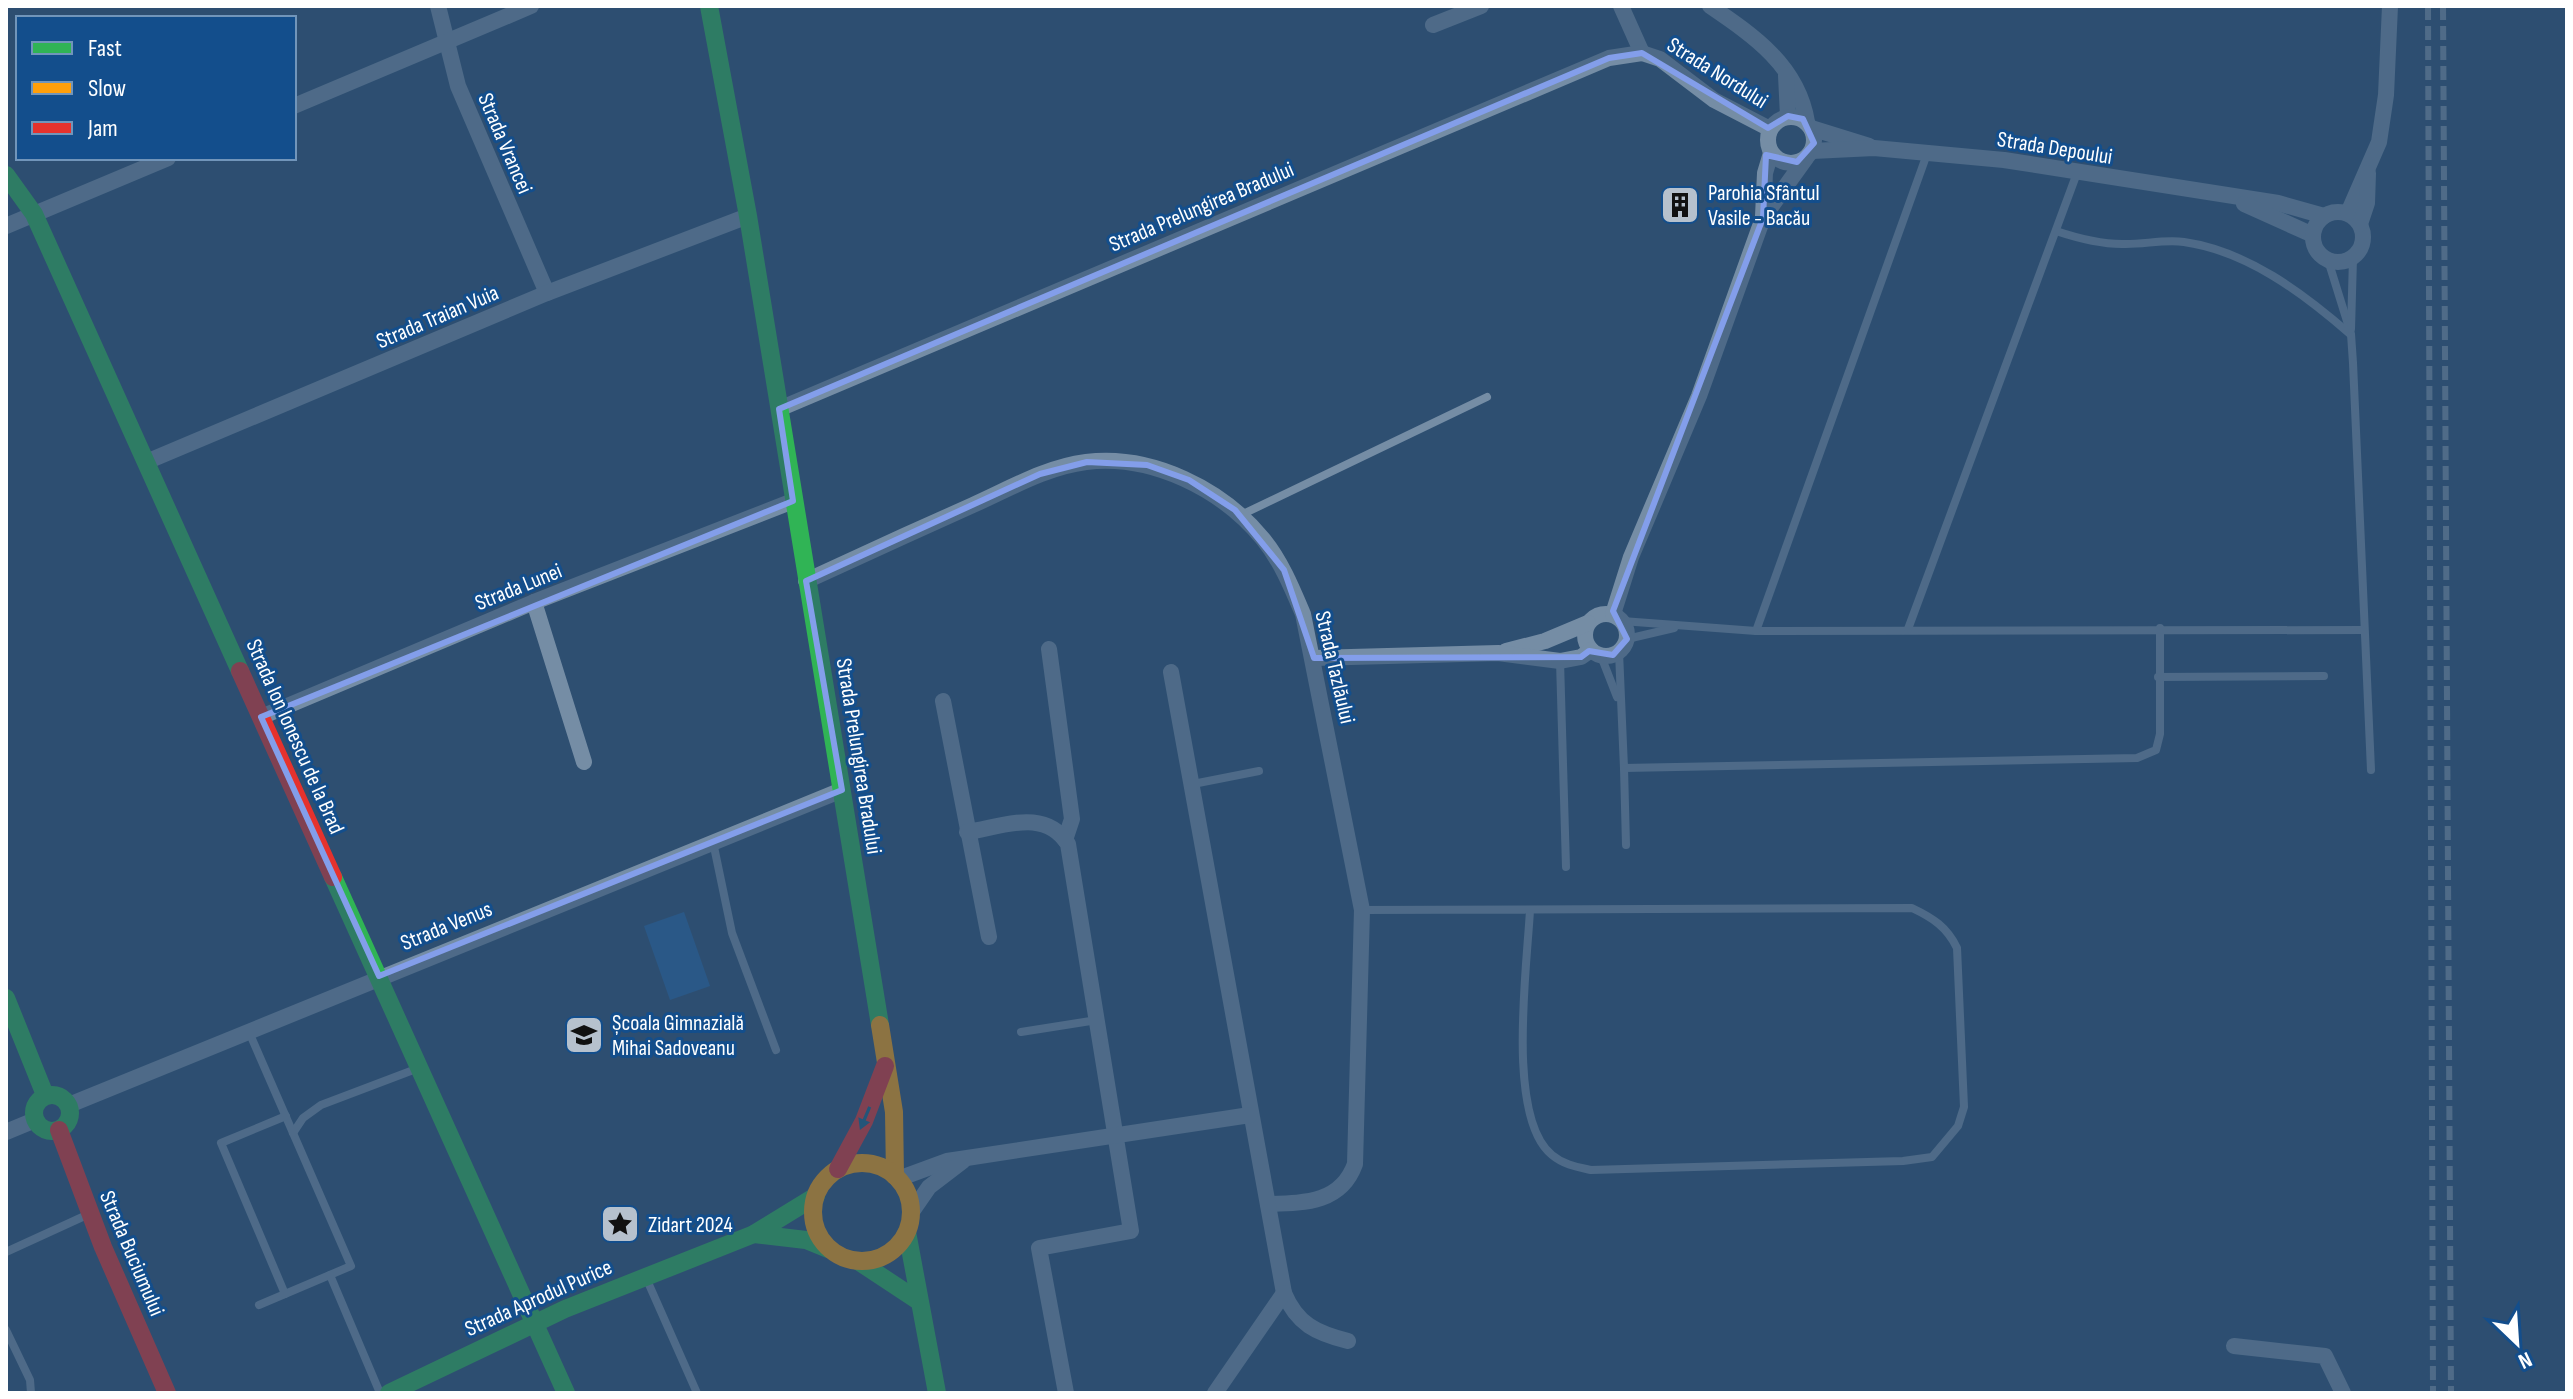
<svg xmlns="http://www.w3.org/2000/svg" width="2573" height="1399" font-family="'Sofia Sans Condensed',sans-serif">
	<rect width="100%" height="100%" fill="#2e4f71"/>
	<!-- green -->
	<polygon fill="#2665a3" points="684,912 710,986 670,1000 644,926"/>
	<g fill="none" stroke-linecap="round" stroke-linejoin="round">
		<!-- lane -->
		<g stroke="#758da5" stroke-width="8">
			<path d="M2056 231C2077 238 2099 244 2122 244 2142 245 2164 239 2184 242 2247 251 2303 293 2350 334"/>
			<polyline points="2328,260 2351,334 2353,363 2371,770"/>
			<polyline points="2351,329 2353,258"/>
			<polyline points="1241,515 1487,397"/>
			<polyline points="1622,621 1756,631 2363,630"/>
			<polyline points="1908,629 2077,173"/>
			<polyline points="1756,631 1927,154"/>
			<polyline points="1627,639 1674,628"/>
			<polyline points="1619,652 1624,768 2137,758 2156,750 2160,734 2160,628"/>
			<polyline points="1601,656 1617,697"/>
			<polyline points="1560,661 1566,867"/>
			<polyline points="2158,677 2324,676"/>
			<polyline points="1624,768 1626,845"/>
			<polyline points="1193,784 1259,771"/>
			<polyline points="713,842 732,933 776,1050"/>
			<path d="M1362 910 1912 908C1933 918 1947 927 1957 948L1964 1107 1958 1126 1932 1157 1903 1161 1591 1170C1577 1167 1564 1165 1552 1155 1506 1118 1527 967 1530 910"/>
			<polyline points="249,1032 351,1266 259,1305"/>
			<polyline points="1021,1032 1097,1020"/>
			<polyline points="293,1133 303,1118 321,1105 416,1069"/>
			<polyline points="6,1252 89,1214"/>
			<polyline points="330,1275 380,1393"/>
			<polyline points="647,1280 697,1393"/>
			<polyline points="285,1294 221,1143 286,1116"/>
			<polyline points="6,1330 30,1380 31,1393"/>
		</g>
		<!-- street -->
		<g stroke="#758da5" stroke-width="16">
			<polyline points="438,6 458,86 547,293"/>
			<polyline points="1621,6 1642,53"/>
			<path d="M1710 6C1754 36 1798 66 1807 122"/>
			<polyline points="1433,25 1481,6"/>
			<polyline points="1642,53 1660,59 1714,100 1770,129"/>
			<polyline points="1786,75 1788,116"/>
			<polyline points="294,106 531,6"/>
			<circle cx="1791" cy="140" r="23"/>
			<polyline points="1811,128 1869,146"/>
			<polyline points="1812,151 1874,148 2004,160 2278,203 2324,216"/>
			<polyline points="2244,204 2313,235"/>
			<circle cx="2338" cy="237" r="25"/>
			<polyline points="2348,213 2379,142 2386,95 2390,6"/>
			<polyline points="1763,216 1765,173 1771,153"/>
			<polyline points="2360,224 2367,203 2368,173"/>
			<polyline points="6,226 168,158"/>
			<polyline points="779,409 1609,58 1642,53"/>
			<polyline points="146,462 547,293 748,216"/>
			<path d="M806 581C862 555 917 530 973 505 1009 489 1046 467 1086 462 1152 454 1222 489 1263 539 1281 561 1292 588 1303 614L1362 910 1355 1164C1341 1203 1305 1203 1268 1204"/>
			<polyline points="534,602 584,762"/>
			<circle cx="1606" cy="635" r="21"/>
			<polyline points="1613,614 1631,557 1699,396 1763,218 1806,158"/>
			<polyline points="1049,649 1072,819 1065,840"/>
			<polyline points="1506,651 1545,641 1588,623"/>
			<polyline points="1314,658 1498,653 1560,661 1581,657 1591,650"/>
			<path d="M1171 672 1284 1293C1297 1324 1316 1333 1348 1341"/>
			<polyline points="943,701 989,937"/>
			<polyline points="261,717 534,602 793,501"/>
			<path d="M967 832C1005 826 1045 808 1068 844L1131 1231 1039 1248 1066 1393"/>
			<polyline points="69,1105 842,790"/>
			<polyline points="6,1132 35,1120"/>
			<polyline points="898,1179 947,1161 1250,1115"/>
			<polyline points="911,1213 929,1187 963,1161"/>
			<polyline points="2234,1346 2325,1356 2343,1393"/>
			<polyline points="1215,1393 1284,1293"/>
		</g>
		<!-- fast -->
		<g stroke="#30b455" stroke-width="18">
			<polyline points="709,6 748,216 880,1025"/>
			<polyline points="6,175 34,214 240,671"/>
			<polyline points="333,877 566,1393"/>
			<polyline points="6,998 45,1095"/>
			<circle cx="52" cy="1113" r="18"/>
			<polyline points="907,1232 937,1393"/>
			<polyline points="754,1234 806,1240 828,1249"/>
			<polyline points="858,1261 917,1300"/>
			<polyline points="389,1393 565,1309 754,1234 816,1196"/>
		</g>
		<!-- slow -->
		<g stroke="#ff9f0a" stroke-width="18">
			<polyline points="880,1025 894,1112 895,1176"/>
			<circle cx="862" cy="1212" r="49"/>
		</g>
		<!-- jam -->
		<g stroke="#e5322d" stroke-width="18">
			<polyline points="240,671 333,877"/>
			<polyline points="59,1130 103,1247 167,1393"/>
			<polyline points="838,1169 864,1121 885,1066"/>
		</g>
		<!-- rail -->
		<g stroke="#798fa4" stroke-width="6" stroke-dasharray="14 6" stroke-linecap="butt">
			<polyline points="2428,6 2433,1393"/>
			<polyline points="2443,6 2451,1393"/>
		</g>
	</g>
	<!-- one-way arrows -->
	<defs><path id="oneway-solid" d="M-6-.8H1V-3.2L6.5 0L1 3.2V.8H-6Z" transform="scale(2)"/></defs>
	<use fill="#175d84" href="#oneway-solid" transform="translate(865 1118) rotate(113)"/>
	<!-- marked area -->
	<path d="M0 0H2573V1399H0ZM1642 53 1768 128 1788 116 1803 119 1814 143 1797 162 1766 155 1763 218 1613 611 1627 639 1613 655 1589 651 1581 657 1314 658 1284 570 1235 510 1189 480 1147 465 1087 462 1040 474 806 581 842 790 379 976 261 717 793 501 779 409 1609 58Z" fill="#2e4f71" fill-opacity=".55" fill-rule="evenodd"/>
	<path fill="none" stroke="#839eea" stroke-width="6" stroke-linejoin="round" d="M1642 53 1768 128 1788 116 1803 119 1814 143 1797 162 1766 155 1763 218 1613 611 1627 639 1613 655 1589 651 1581 657 1314 658 1284 570 1235 510 1189 480 1147 465 1087 462 1040 474 806 581 842 790 379 976 261 717 793 501 779 409 1609 58Z"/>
	<!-- icons -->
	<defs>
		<g id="building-square" transform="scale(2)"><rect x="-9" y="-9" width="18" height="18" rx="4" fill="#b6c1cd" stroke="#134e8c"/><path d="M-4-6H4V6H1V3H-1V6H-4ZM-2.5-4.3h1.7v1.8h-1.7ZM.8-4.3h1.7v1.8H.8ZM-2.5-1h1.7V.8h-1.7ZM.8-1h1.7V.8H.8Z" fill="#111"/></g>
		<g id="school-square" transform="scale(2)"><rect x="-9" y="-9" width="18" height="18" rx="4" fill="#b6c1cd" stroke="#134e8c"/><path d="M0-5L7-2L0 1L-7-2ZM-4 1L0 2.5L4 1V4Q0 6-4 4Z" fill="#111"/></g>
		<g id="sight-square" transform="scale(2)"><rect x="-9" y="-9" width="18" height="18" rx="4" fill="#b6c1cd" stroke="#134e8c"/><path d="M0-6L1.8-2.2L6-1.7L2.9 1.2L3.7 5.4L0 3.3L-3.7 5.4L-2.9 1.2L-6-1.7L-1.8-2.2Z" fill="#111"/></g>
	</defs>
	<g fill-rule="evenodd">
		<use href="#building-square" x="1680" y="205"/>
		<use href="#school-square" x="584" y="1035"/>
		<use href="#sight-square" x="620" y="1224"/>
	</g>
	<g text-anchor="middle" stroke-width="6" stroke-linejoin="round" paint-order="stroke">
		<!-- street labels -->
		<g font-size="22" fill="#fff" stroke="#134e8c">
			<text transform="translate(1718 72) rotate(32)" y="8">Strada Nordului</text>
			<text transform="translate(506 143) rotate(67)" y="8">Strada Vrancei</text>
			<text transform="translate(2055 147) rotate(9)" y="8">Strada Depoului</text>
			<text transform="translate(1201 206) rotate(-23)" y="8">Strada Prelungirea Bradului</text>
			<text transform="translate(437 316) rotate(-23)" y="8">Strada Traian Vuia</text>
			<text transform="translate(518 586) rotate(-22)" y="8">Strada Lunei</text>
			<text transform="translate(1336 667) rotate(77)" y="8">Strada Tazlăului</text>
			<text transform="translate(296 736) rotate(66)" y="8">Strada Ion Ionescu de la Brad</text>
			<text transform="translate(860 756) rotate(81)" y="8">Strada Prelungirea Bradului</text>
			<text transform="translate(446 925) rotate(-22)" y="8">Strada Venus</text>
			<text transform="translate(133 1253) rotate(67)" y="8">Strada Buciumului</text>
			<text transform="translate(538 1297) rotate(-24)" y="8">Strada Aprodul Purice</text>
		</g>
		<!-- poi labels -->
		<g font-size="22" fill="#fff" stroke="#134e8c" text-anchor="start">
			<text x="1708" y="200">Parohia Sfântul<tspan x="1708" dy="25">Vasile - Bacău</tspan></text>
			<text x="612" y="1030">Școala Gimnazială<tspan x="612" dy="25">Mihai Sadoveanu</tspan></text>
			<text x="648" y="1232">Zidart 2024</text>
		</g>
	</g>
	<!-- border -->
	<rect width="2573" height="1399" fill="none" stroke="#ffffff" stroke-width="16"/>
	<!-- legend -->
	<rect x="16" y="16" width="280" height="144" fill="#134e8c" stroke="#7195ba" stroke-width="2"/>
	<rect x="32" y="42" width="40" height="12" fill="#30b455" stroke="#7195ba" stroke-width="2"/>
	<text x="88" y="56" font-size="24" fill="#ffffff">Fast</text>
	<rect x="32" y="82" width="40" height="12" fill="#ff9f0a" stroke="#7195ba" stroke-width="2"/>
	<text x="88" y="96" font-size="24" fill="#ffffff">Slow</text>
	<rect x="32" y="122" width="40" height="12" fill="#e5322d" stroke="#7195ba" stroke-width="2"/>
	<text x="88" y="136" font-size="24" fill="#ffffff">Jam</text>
	<!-- north arrow -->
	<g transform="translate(2517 1343) rotate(155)" stroke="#134e8c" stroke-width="6" paint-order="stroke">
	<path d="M0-6L14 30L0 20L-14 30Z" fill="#ffffff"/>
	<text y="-12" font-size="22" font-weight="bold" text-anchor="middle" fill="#ffffff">N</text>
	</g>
</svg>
